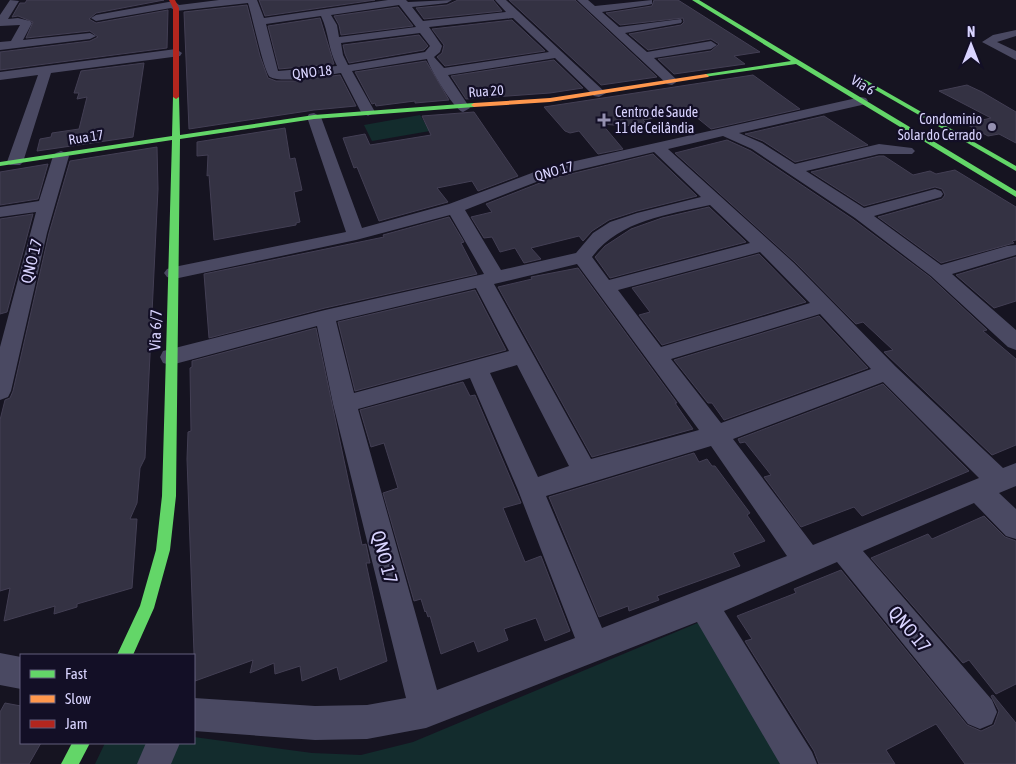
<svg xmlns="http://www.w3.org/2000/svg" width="1016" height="764" font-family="'Asap Condensed',sans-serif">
	<rect width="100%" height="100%" fill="#161421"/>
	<!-- green -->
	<g fill="#132c2d">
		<polygon points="420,115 430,131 372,141 364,125"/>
		<polygon points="707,619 797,764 95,764 105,743 194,743 194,737 312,753 361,755 413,742"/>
	</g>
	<!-- building -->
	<g fill="#343243" stroke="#433f54">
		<polygon points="27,0 164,0 96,13 89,19 96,23 168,10 167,48 0,70 0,52 90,41 98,37 90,31 26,38 33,22 18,16 12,17 20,3 25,3"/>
		<polygon points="259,0 375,0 265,16"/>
		<polygon points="458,0 493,0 502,11 424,19 416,8 447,5"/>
		<polygon points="509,0 575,0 657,77 601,85"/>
		<polygon points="654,0 678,0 760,52 734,56 745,64 674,74 658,59 711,51 719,44 711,39 648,50 629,34 681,25 684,22 683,18 620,25 606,13 652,6"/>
		<polygon points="247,5 260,56 268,78 276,81 294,81 340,75 356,106 314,110 189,129 184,12"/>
		<polygon points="398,7 413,26 341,35 339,25 334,16"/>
		<polygon points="320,18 334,64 279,69 268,26"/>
		<polygon points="512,20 545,51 445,66 437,57 442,53 444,45 432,29"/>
		<polygon points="419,35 428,46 424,50 349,63 345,54 343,45"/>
		<polygon points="554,60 583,88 550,93 466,99 451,76"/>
		<polygon points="426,61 449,100 415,103 415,101 376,106 375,103 372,104 355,72"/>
		<polygon points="144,63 133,137 37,151 40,139 51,137 52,133 79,129 87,97 77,99 79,93 74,93 81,71"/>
		<polygon points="753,75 800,109 711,129 690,112 643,120 646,123 625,126 602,124 623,149 598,154 579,131 570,133 565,131 544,107"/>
		<polygon points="967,85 982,92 1016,112 1016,143 999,134 988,136 966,124 991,118 939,91"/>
		<polygon points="474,112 518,176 478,191 472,181 437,188 448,202 379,221 357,167 354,168 343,138 365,134 370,145 431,135 422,116"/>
		<polygon points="824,116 868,145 795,162 763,141 745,134"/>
		<polygon points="285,128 290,159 295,158 302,190 294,192 300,222 296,223 296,225 214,240 209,175 207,176 208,155 197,156 197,142"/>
		<polygon points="727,140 751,151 854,220 930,277 987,330 983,331 1016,359 1016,445 992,455 884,352 893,350 863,322 856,324 795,262 675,153"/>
		<polygon points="157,147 158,189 145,458 140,468 137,503 130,519 137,519 132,588 77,604 77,607 54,614 55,606 4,621 10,588 0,591 0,420 5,400 10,398 13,391 49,233 70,161"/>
		<polygon points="653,154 697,196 637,211 609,220 592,231 583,241 579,236 531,248 541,259 524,263 515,248 500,252 492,237 484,238 471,217 492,212 486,204 550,179"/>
		<polygon points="879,156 884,156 913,175 930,171 936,174 955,170 1016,207 1016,240 1012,241 1014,243 941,263 878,217 942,199 945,195 942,189 935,187 864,206 811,172"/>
		<polygon points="48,164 38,199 0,205 0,172"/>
		<polygon points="709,207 746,242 610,278 595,257 605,246 631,229 662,218"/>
		<polygon points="33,214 7,312 0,314 0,219"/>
		<polygon points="449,217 464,242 461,243 477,274 325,308 209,338 204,274 384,237 383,235"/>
		<polygon points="759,254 806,302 662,345 639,315 650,312 632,288"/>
		<polygon points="1016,257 1016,301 994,308 956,275"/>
		<polygon points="578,268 677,403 675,403 693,429 592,457 498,287 532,279 531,277"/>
		<polygon points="475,290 506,350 355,391 338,322"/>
		<polygon points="819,316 868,368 724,420 712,403 708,403 674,360"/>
		<polygon points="316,328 362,545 366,544 370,563 366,563 387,661 340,680 337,667 302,681 300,666 275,674 274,663 250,673 253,660 195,681 187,459 188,432 191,431 190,368 192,367 192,361"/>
		<polygon points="463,382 470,396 475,395 521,503 503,508 525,562 541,556 570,631 545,641 536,618 504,629 508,640 478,652 474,641 441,654 430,616 428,617 426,611 425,612 421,599 414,601 383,493 398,488 384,443 371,447 360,410"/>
		<polygon points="883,384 969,471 862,516 854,507 801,527 764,477 771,475 745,442 740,443 738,439"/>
		<polygon points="694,453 699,462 707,459 712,466 715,466 750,513 747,515 765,541 733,553 740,566 657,596 659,600 629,611 628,606 599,617 549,497"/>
		<polygon points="984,516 1005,537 1016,541 1016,684 996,694 969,660 963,663 871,558 928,534 932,539"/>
		<polygon points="841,570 967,725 981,731 994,725 999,711 991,696 993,695 1016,723 1016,764 965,764 936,724 886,750 895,764 819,764 814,751 745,641 752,639 737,616 796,593 794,589"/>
		<polygon points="5,703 21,706 21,743 41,743 29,764 0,764 0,712"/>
	</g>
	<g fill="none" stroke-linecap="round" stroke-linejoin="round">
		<!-- street -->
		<g fill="#4a4962" fill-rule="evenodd">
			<polygon points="10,0 19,1 8,19 18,18 30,21 32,23 23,40 90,33 96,36 90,39 0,50 0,42 11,41 20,25 0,26 0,15"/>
			<path d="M219 0H257L264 18 388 0H406L408 2 452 0 447 3 412 7 423 21 506 12 495 0H506L606 93 599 97 594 96 555 58 448 75 470 108 463 112C454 110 429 67 427 59L352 71 375 112 368 116 361 112 341 73C325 75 283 84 270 77 264 73 252 15 248 3L176 11 171 8 96 21 91 18 96 15 174 1 179 5ZM399 5 416 27 339 37 337 25 331 15ZM321 16C329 33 328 49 337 66L278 71 266 24ZM513 18 549 52 444 68 434 57 440 52 442 46 429 27ZM420 33 430 46 425 52 348 65 343 55 341 43Z"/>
			<polygon points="577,0 588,0 595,6 652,0 652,4 648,5 602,12 619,27 681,19 682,21 681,23 625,33 647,52 711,41 717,45 711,49 654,58 678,81 672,85 667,84"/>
			<polygon points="1016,30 1016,36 997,42 1016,51 1016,60 982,42 993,35"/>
			<polygon points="176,49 182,53 180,56 51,73 23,162 20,165 10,165 7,162 38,75 0,80 0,72"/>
			<path d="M861 97 866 98 868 101 866 104 739 133 762 143 795 164 879 144 912 148 915 151 912 154H879L806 171 864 208 935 189 941 191 943 194 941 197 874 216 941 265 1007 246 1016 245V255L952 274 1016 330V350L1008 347 931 276 855 218 752 149 723 136 668 149 794 263 895 366 1003 468 1016 463V486L999 493 1016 509V539L1006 536 974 503 863 551 992 700 997 712 992 724 980 729 968 724 837 562 724 611 812 752 817 764H780L697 622 426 728 367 739 315 740 194 731V698L315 706 367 705 406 698 333 404 317 326 171 365 163 363 160 357 163 351 171 349 325 310 484 274 450 215 356 240 174 279 167 277 164 273 167 269 174 267 346 232 307 117 309 114 314 113 321 117 362 228 449 204 537 171 571 162ZM654 152 701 197 637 213 610 222 593 233 576 253 501 270 465 210 549 177ZM710 205 750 243 609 280 592 257C620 220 667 215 710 205ZM760 252 810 303 661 347 618 290ZM577 264 699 430 591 459 494 284ZM476 288 509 351 354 393 336 321ZM820 314 871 369 721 423 671 359ZM517 365 569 466 538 477 490 373ZM470 378 518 490 575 638 437 690 358 409ZM883 382 979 478 813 545 733 439ZM711 446 787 556 602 628 546 496Z"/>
			<polygon points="61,151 66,153 69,156 47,233 11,391 8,397 0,400 0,347 36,212 0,217 0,207 39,201 53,156 56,153"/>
			<polygon points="0,653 21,657 21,689 0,685"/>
			<polygon points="146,743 180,743 171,764 137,764"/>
		</g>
		<!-- fast -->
		<g fill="#63d668" fill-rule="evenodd">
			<polygon points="692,0 699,0 1016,191 1016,197 796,64 704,77 703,76 706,74 791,61"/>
			<polygon points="855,74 1016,166 1016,171 853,77 852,76"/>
			<polygon points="176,95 179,97 180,135 314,115 474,103 477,105 474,107 314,119 180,139 176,496 170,550 154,608 133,655 117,655 140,606 156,550 162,496 172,140 0,166 0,162 172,136 173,97"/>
			<polygon points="72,743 90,743 79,764 61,764"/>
		</g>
		<!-- slow -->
		<polygon fill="#ff974d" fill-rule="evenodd" points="706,74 709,76 708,77 550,102 474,107 471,105 474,103 550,98"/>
		<!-- jam -->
		<polygon fill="#b3261e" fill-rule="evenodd" points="169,0 175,0 179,8 179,97 176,99 173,97 173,8"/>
	</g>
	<!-- markers -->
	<g fill="#9591b1" stroke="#130f26" stroke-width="2">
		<path d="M601.5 112.5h5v5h5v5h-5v5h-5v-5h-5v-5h5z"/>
		<circle cx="992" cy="127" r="5"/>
	</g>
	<g text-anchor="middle" stroke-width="4.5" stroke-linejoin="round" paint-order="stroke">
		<!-- far-street labels -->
		<g font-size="14" fill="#d9d4ff" stroke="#130f26">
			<text transform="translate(312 72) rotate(-6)" y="5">QNO 18</text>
			<text transform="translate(863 85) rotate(31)" y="5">Via 6</text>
			<text transform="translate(486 91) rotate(-4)" y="5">Rua 20</text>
			<text transform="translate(86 137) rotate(-9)" y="5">Rua 17</text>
			<text transform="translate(554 171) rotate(-16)" y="5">QNO 17</text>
		</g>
		<!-- far-poi labels -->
		<g font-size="14" fill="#d9d4ff" stroke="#130f26" text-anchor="start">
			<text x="615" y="117">Centro de Saude<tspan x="615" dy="16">11 de Ceilândia</tspan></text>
			<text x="982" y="124" text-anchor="end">Condominio<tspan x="982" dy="16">Solar do Cerrado</tspan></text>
		</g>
		<!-- street labels -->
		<g font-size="16" fill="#d9d4ff" stroke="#130f26">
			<text transform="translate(31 261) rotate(-76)" y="6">QNO 17</text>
			<text transform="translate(155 330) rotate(-88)" y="6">Via 6/7</text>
		</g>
		<!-- near-street labels -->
		<g font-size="19" fill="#d9d4ff" stroke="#130f26">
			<text transform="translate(385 557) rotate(75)" y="7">QNO 17</text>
			<text transform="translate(910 629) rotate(50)" y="7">QNO 17</text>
		</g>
	</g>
	<!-- legend -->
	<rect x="20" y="654" width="175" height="90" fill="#130f26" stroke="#625e7d"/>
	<rect x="30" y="670" width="25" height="8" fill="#63d668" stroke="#625e7d"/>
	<text x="65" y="679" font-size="15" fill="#d9d4ff">Fast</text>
	<rect x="30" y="695" width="25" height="8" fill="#ff974d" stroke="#625e7d"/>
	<text x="65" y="704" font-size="15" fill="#d9d4ff">Slow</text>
	<rect x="30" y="720" width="25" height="8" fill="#b3261e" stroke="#625e7d"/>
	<text x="65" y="729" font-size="15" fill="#d9d4ff">Jam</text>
	<!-- north arrow -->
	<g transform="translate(971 45)" stroke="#130f26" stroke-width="4" paint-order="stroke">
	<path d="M0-4L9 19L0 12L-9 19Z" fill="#d9d4ff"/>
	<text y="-8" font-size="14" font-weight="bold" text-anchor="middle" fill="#d9d4ff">N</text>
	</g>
</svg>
